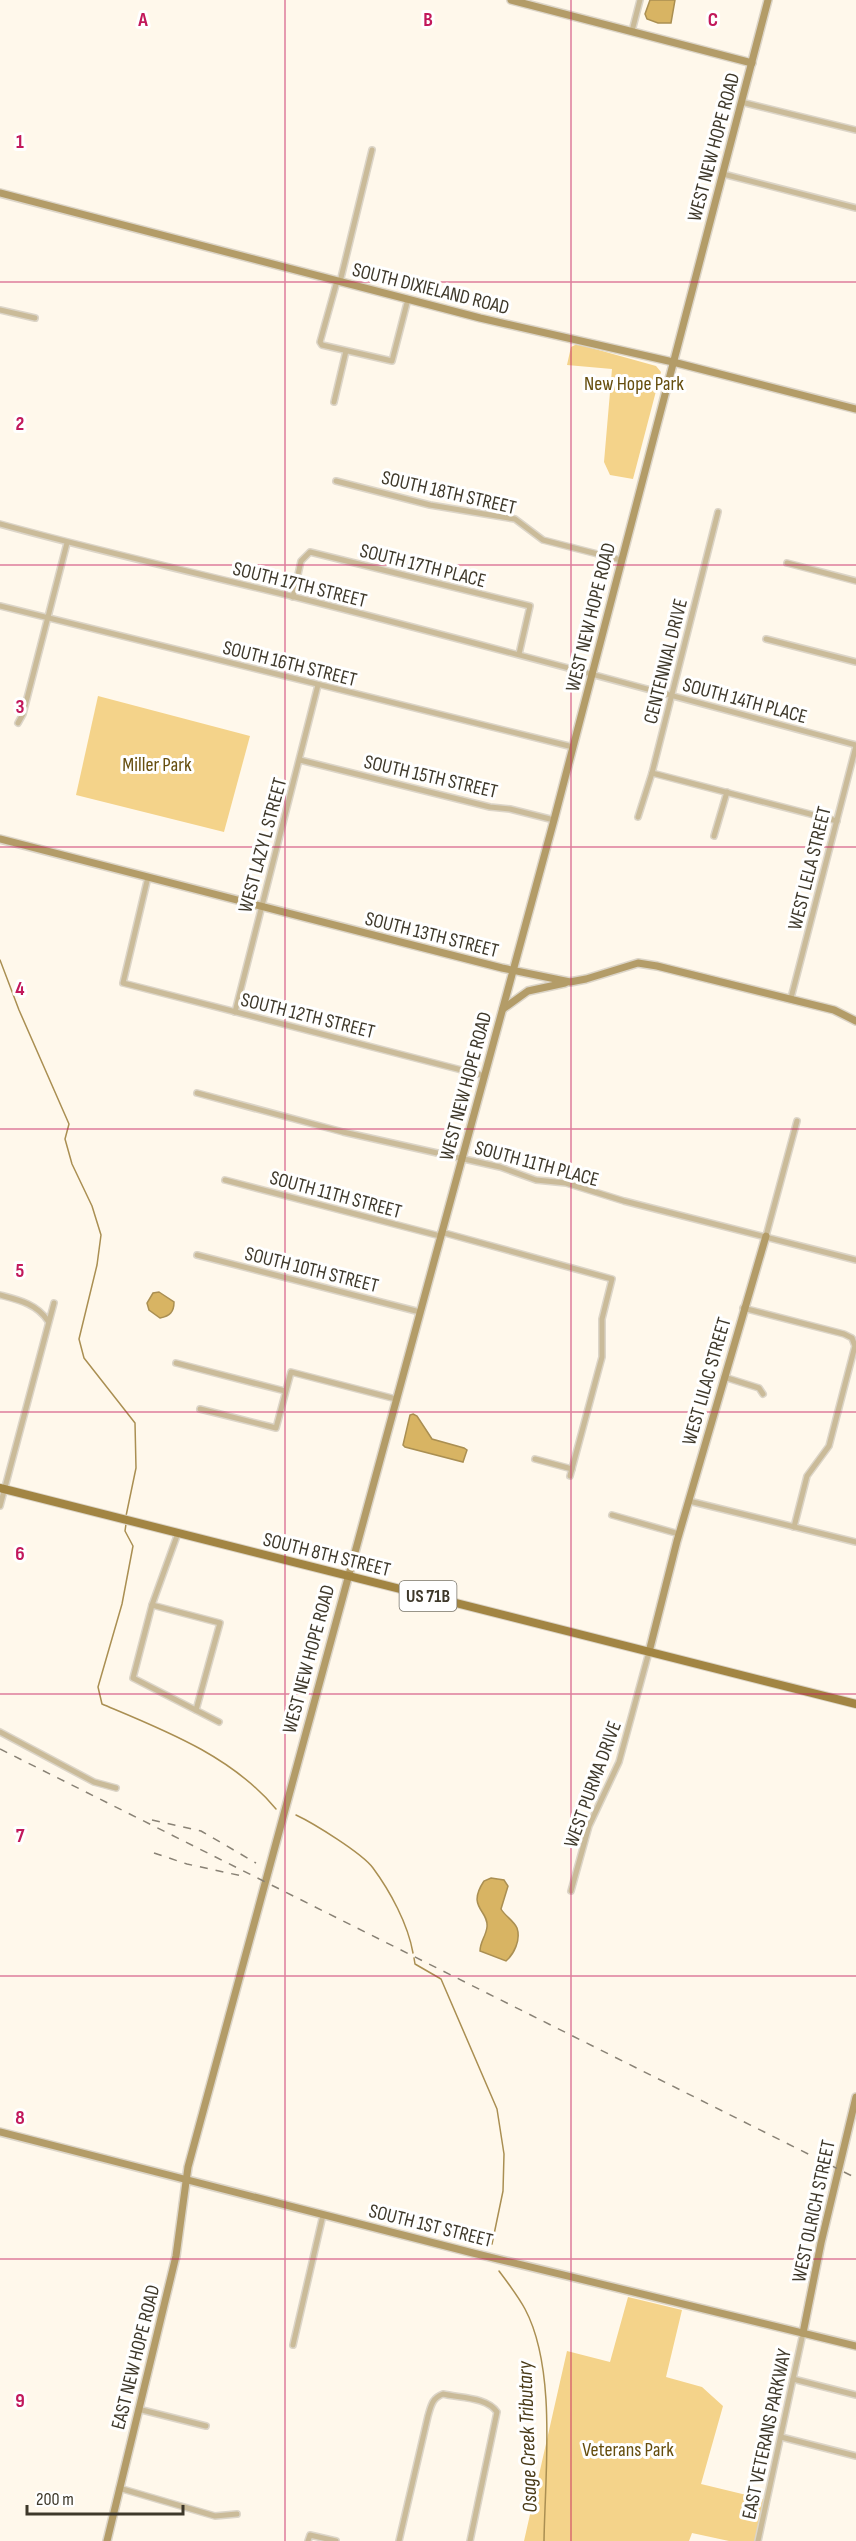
<svg xmlns="http://www.w3.org/2000/svg" width="856" height="2541" font-family="'Sofia Sans Condensed',sans-serif">
	<rect width="100%" height="100%" fill="#fff8eb"/>
	<!-- green -->
	<g fill="#f4d38a">
		<polygon points="577,344 656,366 661,372 633,479 610,475 604,462 612,369 567,365 571,347"/>
		<polygon points="98,696 250,736 224,832 76,795"/>
		<polygon points="628,2297 682,2310 666,2377 702,2387 723,2406 701,2484 767,2500 758,2541 729,2541 692,2533 689,2541 524,2541 567,2351 610,2362"/>
	</g>
	<!-- water -->
	<g fill="#d8b463" stroke="#aa8f52" stroke-width="1.5">
		<polygon points="650,0 675,0 671,23 658,23 647,19 645,14"/>
		<path d="M159 1292 174 1302C174 1312 170 1316 160 1318L149 1310 147 1303 153 1293Z"/>
		<polygon points="413,1414 417,1416 432,1439 464,1448 467,1450 463,1462 405,1447 403,1445 410,1415"/>
		<path d="M491 1878 504 1880 508 1886 501 1909C505 1916 514 1921 517 1928 521 1940 514 1954 506 1961L480 1951C480 1942 486 1936 487 1927 489 1910 466 1908 484 1881Z"/>
	</g>
	<g fill="none" stroke-linecap="round" stroke-linejoin="round">
		<!-- stream -->
		<g stroke="#aa8f52" stroke-width="1.5">
			<polyline points="0,960 19,1010 69,1124 65,1139 72,1164 92,1206 101,1235 97,1265 79,1339 84,1358 135,1423 136,1468 126,1516"/>
			<path d="M126 1524 125 1531 133 1546 122 1604 98 1687 102 1704C164 1730 232 1756 276 1809"/>
			<path d="M296 1815C313 1823 362 1853 373 1868 390 1891 408 1924 413 1953"/>
			<polyline points="414,1958 415,1964 441,1979 497,2109 504,2154 503,2191 492,2244"/>
			<path d="M499 2271C508 2283 518 2296 525 2309 557 2369 545 2473 544 2541"/>
		</g>
		<!-- street casing -->
		<g stroke="#dcd5c8" stroke-width="8">
			<g id="street">
				<polyline points="632,31 640,0"/>
				<polyline points="741,102 856,130"/>
				<polyline points="723,174 856,208"/>
				<polyline points="337,281 320,342 322,345 392,361 408,299"/>
				<polyline points="340,282 372,150"/>
				<polyline points="0,310 35,318"/>
				<polyline points="334,402 346,351"/>
				<polyline points="336,481 430,505 515,519 543,540 621,560"/>
				<path d="M0 524C98 551 196 573 295 597 483 644 669 695 856 745"/>
				<polyline points="787,563 856,581"/>
				<polyline points="293,597 301,561 310,552 530,606 519,654"/>
				<polyline points="0,606 573,747"/>
				<polyline points="766,639 856,662"/>
				<polyline points="18,723 23,714 67,543"/>
				<polyline points="300,760 490,807 510,809 554,820"/>
				<polyline points="652,773 837,821"/>
				<polyline points="638,817 652,773 718,512"/>
				<polyline points="714,836 727,792"/>
				<polyline points="148,877 123,983 485,1076"/>
				<polyline points="791,998 856,746"/>
				<polyline points="235,1012 318,685"/>
				<polyline points="197,1093 343,1132 500,1167 536,1180 566,1183 624,1201 856,1260"/>
				<polyline points="225,1180 440,1236"/>
				<polyline points="441,1232 612,1279 602,1319 602,1357 570,1476"/>
				<polyline points="766,1236 797,1121"/>
				<polyline points="197,1255 420,1312"/>
				<path d="M0 1295C19 1300 37 1304 48 1321"/>
				<polyline points="743,1308 844,1334 852,1338 855,1346 829,1446 807,1476 794,1527"/>
				<polyline points="176,1363 285,1391"/>
				<polyline points="724,1377 759,1388 763,1394"/>
				<polyline points="200,1409 276,1428 291,1372 396,1399"/>
				<polyline points="535,1459 572,1469"/>
				<polyline points="689,1501 856,1542"/>
				<polyline points="0,1506 54,1303"/>
				<polyline points="612,1515 679,1534"/>
				<polyline points="178,1533 152,1605 133,1678 219,1722"/>
				<polyline points="152,1605 220,1623 196,1710"/>
				<polyline points="0,1732 94,1782 116,1788"/>
				<polyline points="571,1891 589,1826 619,1762 649,1652"/>
				<polyline points="293,2345 323,2215"/>
				<polyline points="793,2379 856,2395"/>
				<polyline points="138,2409 206,2426"/>
				<polyline points="781,2437 856,2456"/>
				<polyline points="119,2488 215,2516 237,2514"/>
				<polyline points="308,2541 310,2535 336,2541"/>
				<path d="M399 2541 428 2416C431 2406 432 2398 443 2394 460 2398 487 2397 497 2412L470 2541"/>
				<polyline points="758,2541 803,2333"/>
			</g>
		</g>
		<!-- secondary casing -->
		<g stroke="#dcd5c8" stroke-width="10">
			<g id="secondary">
				<polyline points="511,0 752,63"/>
				<polyline points="0,193 480,318 673,362 856,409"/>
				<polyline points="0,839 502,968 570,982 586,979 638,963 657,966 834,1010 856,1021"/>
				<polyline points="503,1009 528,991 565,983"/>
				<polyline points="649,1652 677,1541 766,1236"/>
				<polyline points="0,2132 473,2253 856,2346"/>
				<polyline points="803,2333 821,2243 856,2097"/>
				<polyline points="107,2541 176,2256 188,2167 554,820 768,0"/>
			</g>
		</g>
		<!-- primary casing -->
		<g stroke="#dcd5c8" stroke-width="10">
			<polyline id="primary" points="0,1488 856,1704"/>
		</g>
		<!-- street -->
		<use href="#street" stroke="#cabb99" stroke-width="5"/>
		<!-- secondary -->
		<use href="#secondary" stroke="#b39c68" stroke-width="7"/>
		<!-- primary -->
		<use href="#primary" stroke="#a28543" stroke-width="8"/>
		<!-- rail -->
		<g stroke="#898275" stroke-width="1.5" stroke-dasharray="8 8" stroke-linecap="butt">
			<polyline points="0,1749 856,2178"/>
			<polyline points="152,1820 201,1831 256,1863"/>
			<polyline points="154,1853 187,1864 242,1876"/>
		</g>
	</g>
	<!-- grid -->
	<path fill="none" stroke="#c2185b" stroke-width="1.5" stroke-opacity="0.55" d="M285 0V2541M571 0V2541M0 282H856M0 565H856M0 847H856M0 1129H856M0 1412H856M0 1694H856M0 1976H856M0 2259H856"/>
	<g text-anchor="middle" stroke-width="6" stroke-linejoin="round" paint-order="stroke">
		<!-- shield labels -->
		<rect fill="#fff" stroke="#78746a" stroke-width="1.5" x="399.5" y="1581" width="57" height="30" rx="4.5"/>
		<g font-size="18" font-weight="bold" fill="#3e382a">
			<text x="428" y="1602">US 71B</text>
		</g>
		<!-- street labels -->
		<g font-size="20" fill="#3e382a" stroke="#fff">
			<text transform="translate(713 147) rotate(-75)" y="7">WEST NEW HOPE ROAD</text>
			<text transform="translate(431 288) rotate(14)" y="7">SOUTH DIXIELAND ROAD</text>
			<text transform="translate(449 492) rotate(13)" y="7">SOUTH 18TH STREET</text>
			<text transform="translate(423 565) rotate(14)" y="7">SOUTH 17TH PLACE</text>
			<text transform="translate(300 584) rotate(14)" y="7">SOUTH 17TH STREET</text>
			<text transform="translate(590 617) rotate(-76)" y="7">WEST NEW HOPE ROAD</text>
			<text transform="translate(665 661) rotate(-76)" y="7">CENTENNIAL DRIVE</text>
			<text transform="translate(290 663) rotate(14)" y="7">SOUTH 16TH STREET</text>
			<text transform="translate(745 700) rotate(15)" y="7">SOUTH 14TH PLACE</text>
			<text transform="translate(431 776) rotate(13)" y="7">SOUTH 15TH STREET</text>
			<text transform="translate(262 845) rotate(-75)" y="7">WEST LAZY L STREET</text>
			<text transform="translate(809 868) rotate(-76)" y="7">WEST LELA STREET</text>
			<text transform="translate(432 934) rotate(14)" y="7">SOUTH 13TH STREET</text>
			<text transform="translate(308 1015) rotate(14)" y="7">SOUTH 12TH STREET</text>
			<text transform="translate(465 1086) rotate(-75)" y="7">WEST NEW HOPE ROAD</text>
			<text transform="translate(537 1163) rotate(15)" y="7">SOUTH 11TH PLACE</text>
			<text transform="translate(336 1194) rotate(15)" y="7">SOUTH 11TH STREET</text>
			<text transform="translate(312 1269) rotate(14)" y="7">SOUTH 10TH STREET</text>
			<text transform="translate(706 1381) rotate(-74)" y="7">WEST LILAC STREET</text>
			<text transform="translate(327 1554) rotate(14)" y="7">SOUTH 8TH STREET</text>
			<text transform="translate(308 1659) rotate(-75)" y="7">WEST NEW HOPE ROAD</text>
			<text transform="translate(592 1784) rotate(-70)" y="7">WEST PURMA DRIVE</text>
			<text transform="translate(813 2211) rotate(-78)" y="7">WEST OLRICH STREET</text>
			<text transform="translate(431 2225) rotate(14)" y="7">SOUTH 1ST STREET</text>
			<text transform="translate(135 2357) rotate(-76)" y="7">EAST NEW HOPE ROAD</text>
			<text transform="translate(766 2434) rotate(-78)" y="7">EAST VETERANS PARKWAY</text>
		</g>
		<!-- park labels -->
		<g font-size="20" fill="#664e0e" stroke="#fff">
			<text x="634" y="390">New Hope Park</text>
			<text x="157" y="771">Miller Park</text>
			<text x="628" y="2456">Veterans Park</text>
		</g>
		<!-- water labels -->
		<g font-size="21" font-style="italic" fill="#493a17" stroke="#fff">
			<text transform="translate(527 2437) rotate(-92)" y="7">Osage Creek Tributary</text>
		</g>
	</g>
	<g font-size="20" text-anchor="middle" font-weight="bold" fill="#c2185b" stroke="#fff" stroke-width="6" stroke-linejoin="round" paint-order="stroke">
		<text x="143" y="26">A</text>
		<text x="428" y="26">B</text>
		<text x="713" y="26">C</text>
		<text x="20" y="148">1</text>
		<text x="20" y="430">2</text>
		<text x="20" y="713">3</text>
		<text x="20" y="995">4</text>
		<text x="20" y="1277">5</text>
		<text x="20" y="1560">6</text>
		<text x="20" y="1842">7</text>
		<text x="20" y="2124">8</text>
		<text x="20" y="2407">9</text>
	</g>
	<!-- scale -->
	<path d="M27 2505v9h156v-9" fill="none" stroke="#3e382a" stroke-width="3"/>
	<text x="36" y="2505" font-size="18" fill="#3e382a" stroke="#ffffff" stroke-width="4.5" paint-order="stroke">200 m</text>
</svg>
